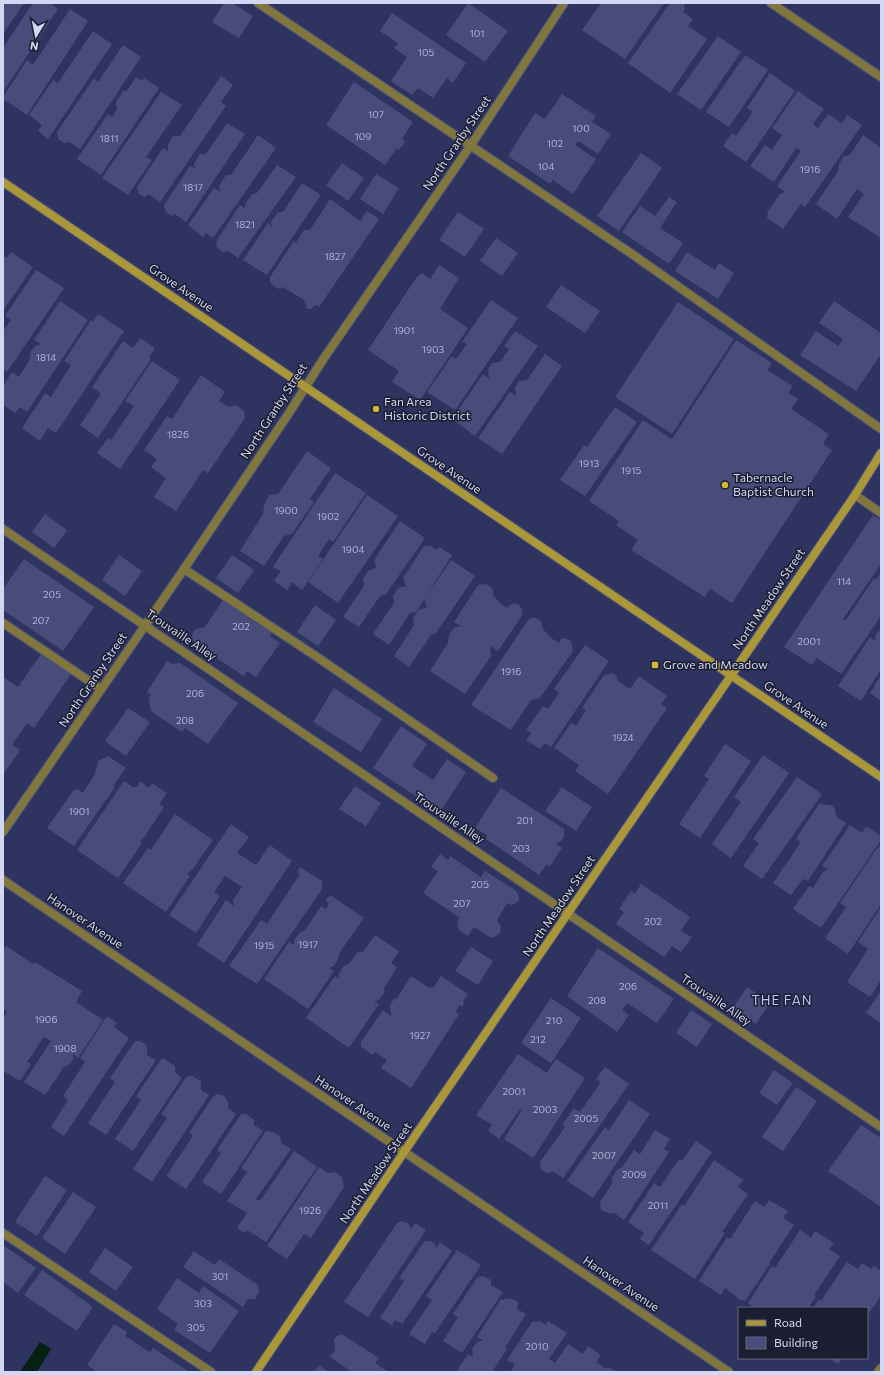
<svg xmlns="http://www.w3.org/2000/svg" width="884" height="1375" font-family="Commissioner,sans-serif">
	<rect width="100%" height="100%" fill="#2f335f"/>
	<!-- water -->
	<polygon fill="#052113" points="40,1342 51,1349 37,1372 20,1372"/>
	<!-- building -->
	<g fill="#484c7b">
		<polygon points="3,3 24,3 3,34"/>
		<polygon points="33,3 49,3 58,9 3,92 3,44 5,45"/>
		<polygon points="224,3 232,3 253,16 239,38 212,22"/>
		<polygon points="468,3 508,31 485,62 446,35"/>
		<polygon points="601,3 664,3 625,59 582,30"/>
		<polygon points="670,3 684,3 685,9 683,12 693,19 688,26 707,39 670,93 628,63"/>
		<polygon points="70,9 88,21 27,115 3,99 3,97 27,60 33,65"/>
		<polygon points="392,13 466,63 453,83 447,78 433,98 418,88 412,95 391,81 407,57 394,48 398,43 380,31"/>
		<polygon points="93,31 112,44 48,139 38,131 42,125 29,115 53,80 58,83"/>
		<polygon points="718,36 741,52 701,110 677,94"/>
		<polygon points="123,45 141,57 80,149 69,142 64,143 58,139 57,132 94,78 98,82"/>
		<polygon points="745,55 768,70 729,127 706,112"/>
		<polygon points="770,73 795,91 746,162 723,146 732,133 736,136 753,112 747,108"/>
		<polygon points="221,76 233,85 221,102 226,106 160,202 148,194 145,197 140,195 138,192 137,187 163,148 168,151 168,145 173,136 180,136"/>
		<polygon points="136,77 142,81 144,78 159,88 101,175 77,159 108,114 112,117 117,109 116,102 124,90 126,92"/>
		<polygon points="354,82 413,122 402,139 405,142 399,150 397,148 385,165 326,125"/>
		<polygon points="798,91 824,109 813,124 818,128 828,114 842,123 847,115 862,125 805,207 801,204 783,229 767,218 768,211 780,194 785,192 777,186 801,151 796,148 774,182 750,166 765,145 772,150 782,135 772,128"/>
		<polygon points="161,92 182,105 146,157 152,160 128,195 102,178"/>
		<polygon points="562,94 596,116 592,122 611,134 598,154 578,141 575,145 596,159 573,194 553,180 550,184 508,156 535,113 545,119"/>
		<polygon points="227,123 245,134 186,222 175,214 171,216 165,211 164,205 190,166 195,168 194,164 200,154 206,154"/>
		<polygon points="258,135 276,148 213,238 206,233 203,237 188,225 214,188 220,192 219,186 226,175 231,175"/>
		<polygon points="863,135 881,148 881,238 848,217 864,194 857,189 837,219 816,204 838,171 839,164 844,156 850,155"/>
		<polygon points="641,153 662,168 619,231 597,216"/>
		<polygon points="342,163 364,178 348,201 326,185"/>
		<polygon points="277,165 296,177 238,258 228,251 222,252 216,246 217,240 240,205 245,208 245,204 252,194 257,193"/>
		<polygon points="376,174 399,188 383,214 360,199"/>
		<polygon points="302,183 321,195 267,275 243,260 268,223 272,227 271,222 278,212 283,212"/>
		<polygon points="669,197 677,202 660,228 683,243 669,264 622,232 640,206 655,216"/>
		<polygon points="330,199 360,221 367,211 379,219 319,307 316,305 311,309 308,309 306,306 304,300 283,287 279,289 274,286 270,282 270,277 294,241 299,244 297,241 304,230 310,230"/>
		<polygon points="458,212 484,229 465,257 439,240"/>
		<polygon points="496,238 518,253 502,276 480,261"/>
		<polygon points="11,252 33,267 3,311 3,255 7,258"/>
		<polygon points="687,252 715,270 719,263 734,273 718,299 675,271"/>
		<polygon points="439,265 459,278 440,309 468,328 420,400 392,382 399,371 368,350 416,278 422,273 430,279"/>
		<polygon points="36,270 64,288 7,372 3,369 3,331 11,320 5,316"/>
		<polygon points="561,285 600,311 585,333 546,307"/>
		<polygon points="491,300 518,318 455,410 427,392 452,356 456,359 467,344 462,342"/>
		<polygon points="60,301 88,320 27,412 20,407 15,413 3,405 3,386 12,372 19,377 29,361 30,353 34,347 41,344 34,340"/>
		<polygon points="834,301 881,333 881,354 856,391 800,355 816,331 838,346 841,342 843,339 819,323"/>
		<polygon points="678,302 734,339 672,434 615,397"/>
		<polygon points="98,314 124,331 56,433 48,428 40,441 22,428 45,393 51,397 71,365 64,361 91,320 93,322"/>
		<polygon points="515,331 538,346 475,436 452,419 483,374 489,379 488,369 492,363 500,362 509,349 504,346"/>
		<polygon points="140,338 155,348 149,357 151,359 98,438 80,425 101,394 92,387 123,341 133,348"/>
		<polygon points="736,340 772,363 767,370 793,386 788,393 798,399 791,409 829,434 823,444 832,450 732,603 710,589 705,597 631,550 638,540 616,525 619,521 589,501 643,420 672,439"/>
		<polygon points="545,354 562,366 502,454 478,438 510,392 516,396 515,387 519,381 527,380"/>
		<polygon points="152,361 180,380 120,469 97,453 108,438 111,440 134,406 125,401"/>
		<polygon points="201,375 225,392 219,401 229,407 236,405 244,411 245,418 208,473 203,470 176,511 154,497 166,478 151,467 157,459 144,450 167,416 172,419"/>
		<polygon points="615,407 637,422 585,496 560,480 584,445 587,447"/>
		<polygon points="307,451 331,468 310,499 314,502 292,534 284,536 264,566 240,551 263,514 264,505 269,495 278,494"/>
		<polygon points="335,473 366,493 333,542 329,539 318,556 323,559 302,590 292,582 287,590 274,581 281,571 273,567"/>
		<polygon points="367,495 398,516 338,603 308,582"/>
		<polygon points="45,514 67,530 54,548 32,532"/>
		<polygon points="873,515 881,520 881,564 843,619 846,620 874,578 876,580 881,572 881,616 841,674 817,658 812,665 784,647"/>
		<polygon points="400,521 425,538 386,594 380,596 359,627 343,617 364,586 363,579 368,571 376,568 374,560"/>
		<polygon points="424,546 430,546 437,550 439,547 452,555 416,612 410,613 389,645 373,634 394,603 393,596 398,588 406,586 403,578"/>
		<polygon points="119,555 142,571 125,596 102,580"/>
		<polygon points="232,555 254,570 238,593 216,578"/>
		<polygon points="24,559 94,607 63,651 3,610 3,589"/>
		<polygon points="451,560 475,576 436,633 431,635 409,667 394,656 414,625 413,618 419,610 427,607 424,599"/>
		<polygon points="486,584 490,586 493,590 493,595 500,603 507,608 510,605 514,603 519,605 522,609 523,614 498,651 490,646 491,656 465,694 430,671 448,643 449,635 454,628 461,626 454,622 478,585"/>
		<polygon points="224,599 272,632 270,636 280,643 256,677 247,671 244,676 195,644 193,641 192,635 194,630 200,628 204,628"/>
		<polygon points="315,605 336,620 318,646 297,632"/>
		<polygon points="531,618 536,618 541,621 543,629 551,638 559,643 561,639 565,638 571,641 573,651 540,698 531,700 511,730 471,705 528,620"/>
		<polygon points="881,628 881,669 861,701 838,686 870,637 875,641 876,634"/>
		<polygon points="585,645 609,661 551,747 545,743 540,749 526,740 531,733 526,730 543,706 548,709 559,693 554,689"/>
		<polygon points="41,654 71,674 34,728 27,723 12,745 20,750 3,775 3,677 18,687"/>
		<polygon points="167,661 172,664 180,663 238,703 208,744 185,728 182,732 152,712 150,708 149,698 151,695 147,692"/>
		<polygon points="612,673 616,675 618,681 630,689 639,676 667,696 661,704 667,708 608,794 575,771 579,765 554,748 571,723 576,726 586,710 582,708 604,675"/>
		<polygon points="881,675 881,701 870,693"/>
		<polygon points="334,688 382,719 361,752 313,722"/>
		<polygon points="128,708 150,722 126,756 105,741"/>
		<polygon points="401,726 427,744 412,766 433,780 447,759 466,772 440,812 373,768"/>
		<polygon points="725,744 751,761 700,838 679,824 709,779 704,776"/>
		<polygon points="763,755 789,773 731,858 712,844 741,802 734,797"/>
		<polygon points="108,756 126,768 113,786 115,787 74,846 47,828 73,791 77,789 83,793 95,774 98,761"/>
		<polygon points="797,777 822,794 762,879 743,866 759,843 753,839"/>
		<polygon points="124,781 133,787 137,787 140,781 149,788 152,783 167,793 159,804 164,807 143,839 139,841 142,843 118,878 77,850"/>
		<polygon points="355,786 381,803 366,826 339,809"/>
		<polygon points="562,787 592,807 576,831 545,811"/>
		<polygon points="501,788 564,829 564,837 560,842 556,844 562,848 550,866 546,865 539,875 486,839 487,835 475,828"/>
		<polygon points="819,804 831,805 835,809 836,816 846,823 808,881 803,879 791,895 773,883 801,842 796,839"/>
		<polygon points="175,814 213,840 192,870 187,874 190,876 166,912 123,883 148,848 151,850"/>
		<polygon points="231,824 249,837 237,853 256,865 270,845 292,861 224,963 197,945 226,900 234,906 233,900 242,887 225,876 214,892 220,896 196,933 169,915"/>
		<polygon points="850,825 862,833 866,826 881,836 881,840 821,928 793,909 809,886 813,888 823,872 828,869 822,866"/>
		<polygon points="881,846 881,904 848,954 825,938 846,907 840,903 878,847"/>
		<polygon points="440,854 448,860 450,856 481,877 485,871 515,890 518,894 519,899 518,902 512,905 507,903 497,920 501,927 500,933 496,936 491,938 474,927 468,936 459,930 457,922 460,918 423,893 438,871 431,867"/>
		<polygon points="300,867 322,881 322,889 257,984 229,966 261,920 267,924 300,874 297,872"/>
		<polygon points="641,884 690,917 681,931 692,937 681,952 672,946 664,957 616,924 624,912 619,909 631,891 635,894"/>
		<polygon points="330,895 364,918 340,952 338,959 334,966 329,968 334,971 308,1009 264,979 289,942 294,945 294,940 299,933 305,930 321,906 326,909 329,903 325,901"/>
		<polygon points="881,907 881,980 870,997 847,982 868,949 858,942"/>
		<polygon points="375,935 399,951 391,963 397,967 384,988 384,993 379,1000 374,1002 379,1004 349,1048 306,1018 335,976 339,979 339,973 344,966 349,964 358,952 363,952"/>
		<polygon points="6,946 33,964 35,962 82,991 76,1002 103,1020 78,1058 73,1054 73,1060 70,1064 64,1067 45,1095 24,1082 51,1041 44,1037 27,1062 31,1064 20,1081 3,1071 3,1018 7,1012 3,1009 3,951"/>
		<polygon points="471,947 493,961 478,985 455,971"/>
		<polygon points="598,948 674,999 657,1023 627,1003 622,1010 629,1015 617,1032 567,996"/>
		<polygon points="411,976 428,987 433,988 441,976 468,994 463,1001 465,1001 462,1007 460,1005 455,1012 459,1014 411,1088 381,1068 387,1060 375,1052 373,1055 361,1047 361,1042 383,1010 391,1016 390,1005 394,999 397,998"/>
		<polygon points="747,987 770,1003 756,1024 732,1009"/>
		<polygon points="881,991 881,1023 866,1013"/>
		<polygon points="551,998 581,1018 551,1063 521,1043"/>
		<polygon points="691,1010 712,1024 697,1047 676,1033"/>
		<polygon points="107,1016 117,1023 114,1027 129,1038 64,1136 51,1127 68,1100 63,1096 85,1062 80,1058"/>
		<polygon points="135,1041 140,1041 145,1044 147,1048 147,1055 156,1060 106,1135 88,1123 115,1082 110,1078"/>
		<polygon points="518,1054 547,1073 556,1059 585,1078 533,1158 504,1139 522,1110 520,1109 499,1139 488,1131 492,1125 476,1115"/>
		<polygon points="163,1058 175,1066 175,1072 182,1078 133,1151 115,1139 141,1100 136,1096 160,1061"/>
		<polygon points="605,1067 629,1084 563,1178 554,1172 547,1173 541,1169 540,1162 565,1127 562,1125 574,1108 580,1112 601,1082 596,1079"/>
		<polygon points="774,1070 793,1083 777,1105 759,1093"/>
		<polygon points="187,1076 192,1076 201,1081 201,1090 209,1095 152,1182 133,1169 167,1118 161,1114"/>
		<polygon points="796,1087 817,1101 783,1151 762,1137"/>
		<polygon points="217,1094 222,1095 225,1097 228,1102 228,1108 236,1114 186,1189 166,1176 193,1136 189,1133 212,1098"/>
		<polygon points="629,1100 650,1114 593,1198 567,1181 605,1127 609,1130"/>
		<polygon points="241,1114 246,1114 254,1120 254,1125 263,1131 221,1194 202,1182 221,1153 217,1150"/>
		<polygon points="861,1125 881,1138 881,1207 828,1171"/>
		<polygon points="655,1130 670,1139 664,1149 669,1152 624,1220 614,1213 608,1213 601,1210 600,1202 612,1184 612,1178 617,1170 623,1166 634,1150 640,1154"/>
		<polygon points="266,1131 273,1132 280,1136 281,1143 291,1149 256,1199 260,1201 294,1151 317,1167 266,1242 247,1230 245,1233 237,1228 247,1213 227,1201 247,1172 241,1168"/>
		<polygon points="696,1141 712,1152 649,1245 640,1239 644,1233 628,1222 654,1183 660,1187 679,1159 682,1161"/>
		<polygon points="714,1160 743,1180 738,1187 748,1194 722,1232 725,1233 695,1279 651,1250 682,1204 684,1206"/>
		<polygon points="319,1167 328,1173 335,1172 342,1177 344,1187 311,1238 304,1234 287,1259 267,1246"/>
		<polygon points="45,1176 67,1190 37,1236 15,1222"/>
		<polygon points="73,1192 96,1207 65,1254 42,1238"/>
		<polygon points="769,1200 788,1211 783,1218 794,1225 769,1263 770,1264 745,1301 740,1300 725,1288 721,1295 699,1281 727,1237 730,1239 755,1201 765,1207"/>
		<polygon points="402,1221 409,1224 411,1229 415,1223 426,1230 368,1317 344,1302 397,1223"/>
		<polygon points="800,1230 811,1238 815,1231 834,1243 829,1249 840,1256 814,1295 816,1297 808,1308 755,1308 748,1303 772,1266 775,1268"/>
		<polygon points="430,1241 435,1243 436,1248 440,1242 452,1251 402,1324 395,1320 392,1325 380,1318 404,1281 399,1278 424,1242"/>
		<polygon points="3,1245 36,1268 18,1293 3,1282"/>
		<polygon points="105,1248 133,1267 116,1291 89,1272"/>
		<polygon points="457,1250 481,1265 435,1333 432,1332 425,1344 409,1334 432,1300 426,1296"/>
		<polygon points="194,1251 215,1265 219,1259 258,1285 259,1292 255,1299 248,1299 243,1307 183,1267"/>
		<polygon points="847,1262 858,1269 862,1263 871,1269 874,1266 881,1271 881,1296 867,1316 867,1308 813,1308 819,1299 821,1301"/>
		<polygon points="42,1270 93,1307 77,1331 24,1295"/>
		<polygon points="483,1276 491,1280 491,1285 503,1292 462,1353 443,1341 458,1317 453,1314 477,1278"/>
		<polygon points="177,1278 199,1293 203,1286 239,1311 210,1353 174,1330 178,1324 157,1309"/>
		<polygon points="510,1298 518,1302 517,1309 526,1314 505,1348 507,1349 492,1372 456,1372 468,1354 473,1357 472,1349 476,1343 483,1340 477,1337 501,1299 503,1300 505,1299"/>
		<polygon points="540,1321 546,1325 548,1321 567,1333 549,1359 555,1363 568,1344 583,1354 588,1346 601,1355 596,1362 604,1368 610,1368 618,1372 510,1372 515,1364 507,1360 532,1322"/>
		<polygon points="114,1324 127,1332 125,1336 150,1352 153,1348 189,1372 97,1372 87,1365"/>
		<polygon points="339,1335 343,1335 379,1358 375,1363 388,1372 352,1372 330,1357 335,1350 334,1339"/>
		<polygon points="829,1358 842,1358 838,1364"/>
		<polygon points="320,1366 329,1372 312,1372"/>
	</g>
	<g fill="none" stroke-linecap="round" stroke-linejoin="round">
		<!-- lane casing -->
		<g stroke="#4d517a" stroke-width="10">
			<g id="lane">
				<polyline points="258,3 632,254 881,429"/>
				<polyline points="855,495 881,513"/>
				<polyline points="3,529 881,1127"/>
				<polyline points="184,569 317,657 493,778"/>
				<polyline points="3,623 101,689"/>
				<polyline points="3,1233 211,1372"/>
			</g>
		</g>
		<!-- street casing -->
		<g stroke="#4d517a" stroke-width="10">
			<g id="street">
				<polyline points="771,3 881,77"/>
				<polyline points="3,832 184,569 289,413 324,358 471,145 564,3"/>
				<polyline points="3,880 729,1372"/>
				<polyline points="878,1372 881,1368"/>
			</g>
		</g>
		<!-- secondary casing -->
		<g stroke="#4d517a" stroke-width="10">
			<g id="secondary">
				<polyline points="3,182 881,777"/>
				<polyline points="256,1372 404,1152 855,495 881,453"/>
			</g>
		</g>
		<!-- lane -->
		<use href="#lane" stroke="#81763e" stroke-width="8"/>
		<!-- street -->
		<use href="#street" stroke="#81763e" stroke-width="8"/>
		<!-- secondary -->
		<use href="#secondary" stroke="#a99738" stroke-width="8"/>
	</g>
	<!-- markers -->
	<g fill="#d0b837" stroke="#1b1d31" stroke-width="1.5">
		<circle cx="376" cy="409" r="4"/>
		<circle cx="725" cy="485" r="4"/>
		<rect x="651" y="661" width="8" height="8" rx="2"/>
	</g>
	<g text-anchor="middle" stroke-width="3" stroke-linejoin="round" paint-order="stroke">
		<!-- number labels -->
		<g font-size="10" fill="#b0b4d5">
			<text x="477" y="37">101</text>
			<text x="426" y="56">105</text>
			<text x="376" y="118">107</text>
			<text x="581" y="132">100</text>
			<text x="363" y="140">109</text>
			<text x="109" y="142">1811</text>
			<text x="555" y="147">102</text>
			<text x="546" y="170">104</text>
			<text x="810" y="173">1916</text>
			<text x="193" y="191">1817</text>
			<text x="245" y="228">1821</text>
			<text x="335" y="260">1827</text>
			<text x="404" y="334">1901</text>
			<text x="433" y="353">1903</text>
			<text x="46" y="361">1814</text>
			<text x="178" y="438">1826</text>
			<text x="589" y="467">1913</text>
			<text x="631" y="474">1915</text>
			<text x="286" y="514">1900</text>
			<text x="328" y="520">1902</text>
			<text x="353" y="553">1904</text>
			<text x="844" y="585">114</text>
			<text x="52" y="598">205</text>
			<text x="41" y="624">207</text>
			<text x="241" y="630">202</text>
			<text x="809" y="645">2001</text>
			<text x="511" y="675">1916</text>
			<text x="195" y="697">206</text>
			<text x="185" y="724">208</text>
			<text x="623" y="741">1924</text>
			<text x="79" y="815">1901</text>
			<text x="525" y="824">201</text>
			<text x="521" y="852">203</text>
			<text x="480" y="888">205</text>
			<text x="462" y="907">207</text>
			<text x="653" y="925">202</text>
			<text x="308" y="948">1917</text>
			<text x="264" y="949">1915</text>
			<text x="628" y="990">206</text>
			<text x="597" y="1004">208</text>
			<text x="46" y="1023">1906</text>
			<text x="554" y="1024">210</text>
			<text x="420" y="1039">1927</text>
			<text x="538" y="1043">212</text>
			<text x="65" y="1052">1908</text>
			<text x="514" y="1095">2001</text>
			<text x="545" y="1113">2003</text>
			<text x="586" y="1122">2005</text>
			<text x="604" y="1159">2007</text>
			<text x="634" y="1178">2009</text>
			<text x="658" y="1209">2011</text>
			<text x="310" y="1214">1926</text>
			<text x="220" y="1280">301</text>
			<text x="203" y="1307">303</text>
			<text x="196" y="1331">305</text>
			<text x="537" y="1350">2010</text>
		</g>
		<!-- street labels -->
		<g font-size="12" fill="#d3d7f3" stroke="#1b1d31">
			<text transform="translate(457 143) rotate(-56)" y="4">North Granby Street</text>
			<text transform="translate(181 288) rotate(34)" y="4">Grove Avenue</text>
			<text transform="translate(274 411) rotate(-57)" y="4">North Granby Street</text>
			<text transform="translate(449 470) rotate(34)" y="4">Grove Avenue</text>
			<text transform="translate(769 599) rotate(-56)" y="4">North Meadow Street</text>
			<text transform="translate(181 635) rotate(34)" y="4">Trouvaille Alley</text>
			<text transform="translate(93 680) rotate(-56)" y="4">North Granby Street</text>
			<text transform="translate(796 705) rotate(34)" y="4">Grove Avenue</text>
			<text transform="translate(449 818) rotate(34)" y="4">Trouvaille Alley</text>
			<text transform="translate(559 906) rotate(-56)" y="4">North Meadow Street</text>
			<text transform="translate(85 921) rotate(34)" y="4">Hanover Avenue</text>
			<text transform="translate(716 1000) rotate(34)" y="4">Trouvaille Alley</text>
			<text transform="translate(353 1103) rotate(34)" y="4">Hanover Avenue</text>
			<text transform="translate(376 1173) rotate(-56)" y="4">North Meadow Street</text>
			<text transform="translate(621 1284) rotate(34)" y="4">Hanover Avenue</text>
		</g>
		<!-- poi labels -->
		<g font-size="12" fill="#d3d7f3" stroke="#1b1d31" text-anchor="start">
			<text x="384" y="406">Fan Area<tspan x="384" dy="14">Historic District</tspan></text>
			<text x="733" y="482">Tabernacle<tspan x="733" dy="14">Baptist Church</tspan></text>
			<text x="663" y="669">Grove and Meadow</text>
		</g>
		<!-- neighbourhood labels -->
		<g font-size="13" letter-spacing="1" fill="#bdc5fb" stroke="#1b1d31">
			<text x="782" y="1005">THE FAN</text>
		</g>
	</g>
	<!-- border -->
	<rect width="884" height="1375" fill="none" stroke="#d3d7f3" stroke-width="8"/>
	<!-- legend -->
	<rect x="738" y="1307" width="130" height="52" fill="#1b1d31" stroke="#65677f"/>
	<rect x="746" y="1320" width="20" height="6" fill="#a99738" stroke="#65677f"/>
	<text x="774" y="1327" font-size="12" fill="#d3d7f3">Road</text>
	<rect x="746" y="1337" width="20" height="12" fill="#484c7b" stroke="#65677f"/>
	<text x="774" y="1347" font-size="12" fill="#d3d7f3">Building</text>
	<!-- north arrow -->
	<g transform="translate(36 36) rotate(190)" stroke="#1b1d31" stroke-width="3" paint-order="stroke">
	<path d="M0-3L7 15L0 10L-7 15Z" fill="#d3d7f3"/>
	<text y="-6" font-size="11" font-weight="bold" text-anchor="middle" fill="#d3d7f3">N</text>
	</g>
</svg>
